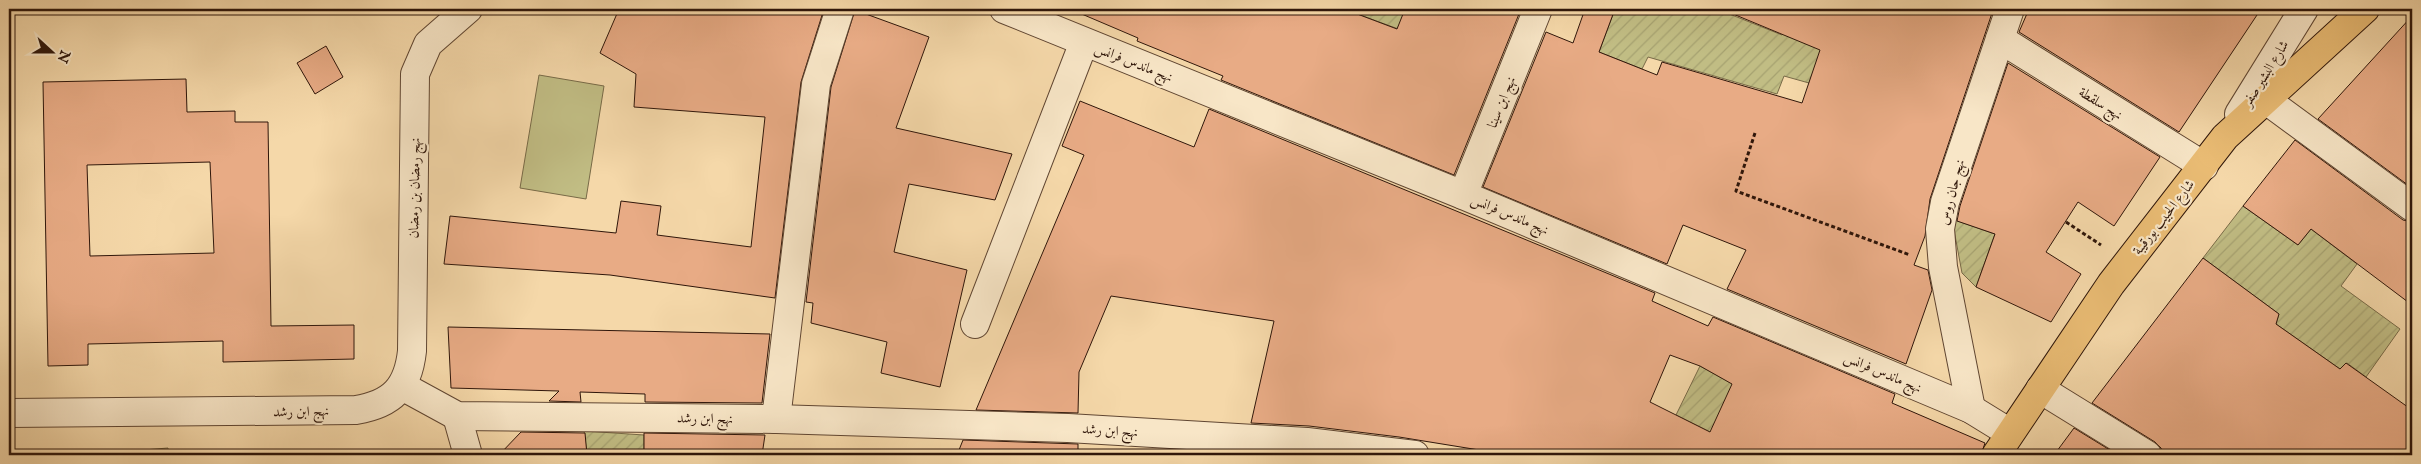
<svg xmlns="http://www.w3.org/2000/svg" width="2421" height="464" font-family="'IM FELL English',Amiri,serif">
	<defs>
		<pattern id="garden-furrows" width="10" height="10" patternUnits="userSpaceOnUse" patternTransform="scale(1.25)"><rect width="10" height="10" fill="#c1bd84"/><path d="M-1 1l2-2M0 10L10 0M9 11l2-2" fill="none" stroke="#a6a271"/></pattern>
	</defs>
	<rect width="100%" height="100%" fill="#f5d8a9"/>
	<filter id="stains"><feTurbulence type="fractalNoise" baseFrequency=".004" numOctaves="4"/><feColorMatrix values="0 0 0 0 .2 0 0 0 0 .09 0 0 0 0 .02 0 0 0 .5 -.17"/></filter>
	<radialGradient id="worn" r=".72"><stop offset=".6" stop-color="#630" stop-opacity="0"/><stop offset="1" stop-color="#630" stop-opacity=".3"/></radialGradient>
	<!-- garden -->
	<g fill="url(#garden-furrows)" stroke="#786a47">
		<polygon points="1344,9 1405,9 1401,30"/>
		<polygon points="1615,9 1717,9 1782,35 1792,19 1837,45 1809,83 1784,76 1777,94 1648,57 1642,69 1599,52"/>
		<polygon points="2243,206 2298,245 2311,229 2357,264 2341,286 2400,329 2366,377 2347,363 2340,369 2276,324 2279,314 2203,258"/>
		<polygon points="1952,219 1995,234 1976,287 1962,273"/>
		<polygon points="1700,366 1847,447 1843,455 1788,455 1767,444 1759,455 1735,455 1744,435 1710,432 1676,415"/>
		<polygon points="584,431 644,435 644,455 587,455"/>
		<polygon points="168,448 168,455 131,455 131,451"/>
	</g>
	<!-- pitch -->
	<polygon fill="#c1bd84" stroke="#786a47" points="539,75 604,86 586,199 520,188"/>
	<!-- building -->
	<g fill="#e8ab85" stroke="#2f160a" fill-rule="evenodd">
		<polygon points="619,9 824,9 801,82 775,298 610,275 444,264 450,216 616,233 621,201 661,206 657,235 751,247 765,117 634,107 636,74 600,53"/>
		<polygon points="1070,9 1344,9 1397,29 1405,9 1521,9 1454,175 1221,80 1223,76 1137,41 1138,38"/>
		<polygon points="1585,9 1615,9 1599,52 1657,75 1662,62 1802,103 1820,50 1721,9 1982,9 1992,13 1930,199 1925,236 1914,265 1928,270 1932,290 1906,364 1727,289 1746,250 1683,225 1667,264 1483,187 1546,32 1573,43"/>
		<polygon points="2029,9 2261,9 2179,132 2019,32"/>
		<polygon points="855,10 929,37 896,128 1012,154 995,200 909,184 894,252 967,270 940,387 881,373 887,342 811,323 813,303 806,302 831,87"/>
		<polygon points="2412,16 2412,188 2318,119"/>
		<polygon points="326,46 343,77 315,94 297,63"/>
		<polygon points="2008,63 2160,157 2114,226 2078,202 2046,252 2081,274 2051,322 1976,287 1995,234 1957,221 1960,206"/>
		<path d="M186 79 187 112 235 111V122H268L271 326 354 325V359L223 362V341L88 344V365L48 366 43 82ZM210 162 214 253 90 256 87 165Z"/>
		<path d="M1080 101 1194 147 1209 109 1655 293 1652 301 1708 326 1713 317 1895 394 1892 403 1985 443 1981 455H1510L1399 437 1309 426 1251 423 1274 321 1111 296 1079 372 1078 413 976 410 1084 155 1062 146ZM1670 355 1700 366 1732 384 1710 432 1650 402Z"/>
		<polygon points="2295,140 2403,220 2412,222 2412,305 2311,229 2298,245 2243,206"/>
		<polygon points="2203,258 2279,314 2276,324 2340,369 2346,363 2412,410 2412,455 2163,455 2161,448 2155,442 2092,403"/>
		<polygon points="448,327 770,334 762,403 645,402 645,394 580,392 581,402 549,401 559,391 451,388"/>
		<polygon points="2074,428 2118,455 2054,455"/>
		<polygon points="521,432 585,433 587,455 499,455"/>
		<polygon points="644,433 765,435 762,455 644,455"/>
		<polygon points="963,440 1078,444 1078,455 957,455"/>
	</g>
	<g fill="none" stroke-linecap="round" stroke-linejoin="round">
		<!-- minor casing -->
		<g stroke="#604632" stroke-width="30">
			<g id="minor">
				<polyline points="1004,9 1463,195 1971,409 2010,433"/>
				<polyline points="2000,39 2204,166"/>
				<polyline points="2266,100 2412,207"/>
				<polyline points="2239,114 2304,9"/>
				<polyline points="1463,195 1538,9"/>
				<polyline points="975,324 1084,42"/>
				<polyline points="402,386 457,416 776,419 1068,428 1307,442 1415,455"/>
				<polyline points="2040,389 2147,455"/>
				<polyline points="1971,409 1943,267 1940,229 1945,202 2010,9"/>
				<path d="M9 413 356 410C392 404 408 388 412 351L415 74 428 44 468 9"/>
				<polyline points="457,416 468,455"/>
				<polyline points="776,419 816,84 840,9"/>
			</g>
		</g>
		<!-- major casing -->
		<g stroke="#2f160a" stroke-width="30">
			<polyline id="major" points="1996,455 2111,284 2225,137 2365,9"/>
		</g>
		<!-- path -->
		<g stroke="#2f160a" stroke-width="3" stroke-dasharray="4 2.5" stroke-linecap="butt">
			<polyline points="1755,133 1736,191 1910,255"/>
			<polyline points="2066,222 2101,245"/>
		</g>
		<!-- minor -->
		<use href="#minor" stroke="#f8e6c7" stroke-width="28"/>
		<!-- major -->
		<use href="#major" stroke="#eabc74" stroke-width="28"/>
	</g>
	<g text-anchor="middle" stroke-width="4.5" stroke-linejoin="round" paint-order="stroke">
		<!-- street labels -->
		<g font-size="14" fill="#2f160a" stroke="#f8e6c7">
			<text transform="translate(1134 62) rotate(22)" y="5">نهج ماندس فرانس</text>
			<text transform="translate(2265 73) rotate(-58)" y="5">شارع البشير صفر</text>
			<text transform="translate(1501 102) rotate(-68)" y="5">نهج ابن سينا</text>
			<text transform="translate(2101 103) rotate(32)" y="5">نهج سلقطة</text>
			<text transform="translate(414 188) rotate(-89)" y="5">نهج رمضان بن رمضان</text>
			<text transform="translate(1951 192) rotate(-75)" y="5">نهج جان روس</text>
			<text transform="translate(1510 214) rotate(23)" y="5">نهج ماندس فرانس</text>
			<text transform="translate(2163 217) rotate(-52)" y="5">شارع الحبيب بورقيبة</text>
			<text transform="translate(1883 372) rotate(23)" y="5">نهج ماندس فرانس</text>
			<text transform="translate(301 411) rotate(-1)" y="5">نهج ابن رشد</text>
			<text transform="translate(705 418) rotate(1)" y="5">نهج ابن رشد</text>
			<text transform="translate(1110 430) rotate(4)" y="5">نهج ابن رشد</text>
		</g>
	</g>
	<!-- margin -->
	<rect width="2421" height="464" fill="none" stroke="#f5d8a9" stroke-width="30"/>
	<rect x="10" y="10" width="2401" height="444" fill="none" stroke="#2f160a" stroke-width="2.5"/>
	<rect x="15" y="15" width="2391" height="434" fill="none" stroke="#2f160a"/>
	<!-- north arrow -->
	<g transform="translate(52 52) rotate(111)" stroke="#f8e6c7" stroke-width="4" paint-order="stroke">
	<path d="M0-4L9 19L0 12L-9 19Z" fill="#2f160a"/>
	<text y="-8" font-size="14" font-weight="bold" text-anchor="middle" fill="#2f160a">N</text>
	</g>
	<rect width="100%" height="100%" filter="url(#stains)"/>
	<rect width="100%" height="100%" fill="url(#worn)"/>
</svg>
